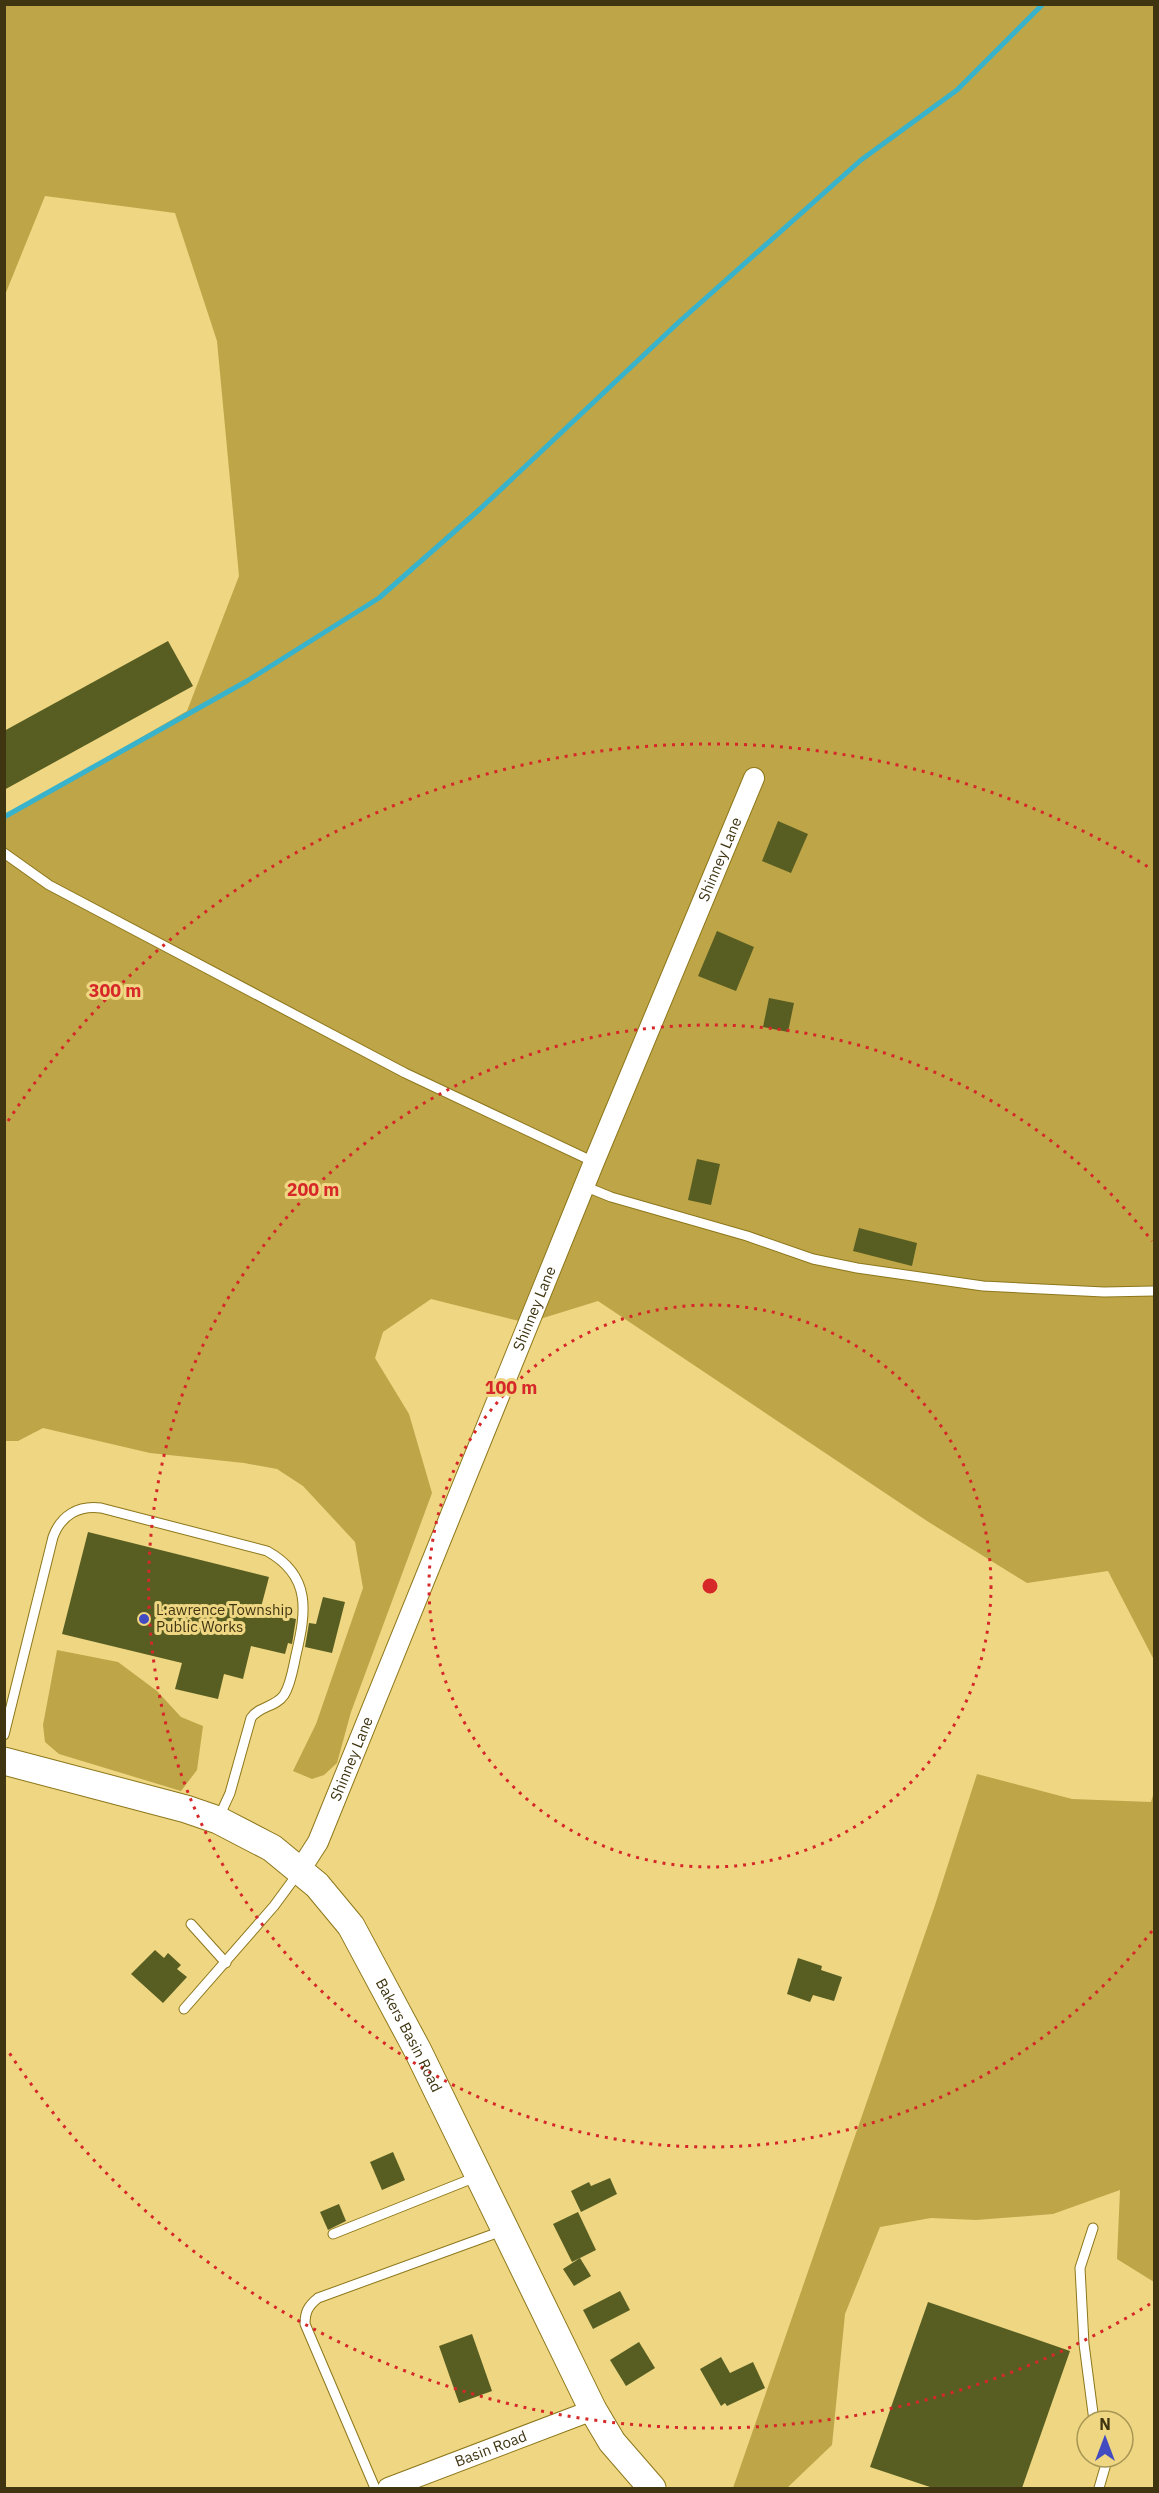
<svg xmlns="http://www.w3.org/2000/svg" width="1159" height="2493" font-family="'IBM Plex Sans',sans-serif">
	<rect width="100%" height="100%" fill="#eed682"/>
	<!-- green -->
	<g fill="#bea548">
		<polygon points="5,5 1154,5 1154,1660 1108,1571 1027,1583 927,1521 598,1301 527,1323 431,1299 383,1332 375,1358 409,1414 432,1493 351,1712 337,1763 324,1775 312,1779 293,1771 316,1724 363,1588 355,1542 303,1486 277,1469 244,1463 150,1453 43,1428 18,1441 5,1441 5,816 187,711 239,576 217,341 175,213 45,196 5,295"/>
		<polygon points="57,1650 118,1662 157,1691 181,1717 203,1726 197,1770 181,1791 59,1754 45,1742 43,1725"/>
		<polygon points="977,1774 1072,1799 1151,1802 1154,1792 1154,2282 1117,2259 1120,2190 1053,2214 976,2220 931,2218 880,2227 845,2314 832,2445 787,2488 733,2488 935,1905"/>
	</g>
	<g fill="none" stroke-linecap="round" stroke-linejoin="round">
		<!-- stream -->
		<polyline stroke="#38b3cb" stroke-width="5" points="4,817 247,681 379,598 480,509 680,321 861,160 957,90 1043,4"/>
	</g>
	<!-- building -->
	<g fill="#585e22">
		<polygon points="168,641 193,686 4,790 4,731"/>
		<polygon points="778,821 808,834 791,873 762,861"/>
		<polygon points="717,931 754,947 736,991 698,976"/>
		<polygon points="769,998 794,1003 788,1032 763,1027"/>
		<polygon points="697,1159 720,1164 711,1205 688,1200"/>
		<polygon points="859,1228 917,1243 912,1266 853,1251"/>
		<polygon points="88,1532 269,1577 260,1611 296,1619 292,1644 288,1643 285,1654 251,1646 243,1679 224,1674 218,1699 175,1689 182,1663 62,1634"/>
		<polygon points="323,1597 345,1602 332,1653 305,1647 309,1623 316,1624"/>
		<polygon points="155,1950 164,1958 168,1953 181,1965 177,1969 187,1977 163,2003 131,1974"/>
		<polygon points="798,1958 822,1966 821,1970 842,1977 834,2001 813,1995 810,2002 787,1994"/>
		<polygon points="393,2152 405,2180 382,2190 370,2162"/>
		<polygon points="610,2178 617,2194 581,2212 571,2191 589,2182 591,2186"/>
		<polygon points="339,2204 346,2221 328,2230 320,2212"/>
		<polygon points="578,2212 596,2250 572,2262 553,2224"/>
		<polygon points="580,2258 591,2276 574,2286 563,2269"/>
		<polygon points="620,2291 630,2310 593,2329 583,2310"/>
		<polygon points="928,2302 1070,2351 1022,2488 933,2488 870,2467"/>
		<polygon points="472,2334 492,2391 459,2403 439,2346"/>
		<polygon points="639,2342 655,2368 626,2386 610,2360"/>
		<polygon points="721,2357 730,2373 753,2362 765,2388 727,2406 725,2403 721,2406 700,2369"/>
	</g>
	<g fill="none" stroke-linecap="round" stroke-linejoin="round">
		<!-- service casing -->
		<g stroke="#8d771b" stroke-width="11">
			<g id="service">
				<polyline points="4,853 49,885 405,1073 594,1162"/>
				<polyline points="584,1186 611,1197 747,1236 813,1259 857,1268 983,1286 1104,1292 1154,1291"/>
				<path d="M4 1735 53 1537C61 1515 79 1505 101 1508L267 1551C312 1576 306 1612 296 1655 293 1668 291 1684 284 1695 276 1707 259 1706 251 1718L230 1793 219 1817"/>
				<polyline points="191,1924 226,1963"/>
				<polyline points="184,2009 274,1906 299,1872"/>
				<polyline points="1093,2228 1080,2268 1084,2344 1094,2421"/>
				<polyline points="333,2234 476,2177"/>
				<path d="M375 2488 305 2324C305 2312 308 2306 318 2298L502 2231"/>
				<polyline points="1099,2488 1108,2457"/>
			</g>
		</g>
		<!-- minor casing -->
		<g stroke="#8d771b" stroke-width="22">
			<g id="minor">
				<path id="s1" d="M300 1870 318 1842 594 1162 754 778"/>
				<path id="s2" d="M388 2488 593 2410"/>
			</g>
		</g>
		<!-- secondary casing -->
		<g stroke="#8d771b" stroke-width="29">
			<g id="secondary">
				<path id="s3" d="M4 1761 186 1809 218 1820 272 1848 317 1885 351 1926 418 2051 593 2410 612 2442 652 2488"/>
			</g>
		</g>
		<!-- service -->
		<use href="#service" stroke="#fff" stroke-width="9"/>
		<!-- minor -->
		<use href="#minor" stroke="#fff" stroke-width="20"/>
		<!-- secondary -->
		<use href="#secondary" stroke="#fff" stroke-width="27"/>
	</g>
	<!-- distance rings -->
	<g fill="none" stroke="#d62828" stroke-width="3" stroke-dasharray="3 6">
		<circle cx="710" cy="1586" r="281"/>
		<path d="M1152 1931A561 561 0 1 1 1152 1241"/>
		<path d="M1150 2304A842 842 0 0 1 8 2051M8 1121A842 842 0 0 1 1150 868"/>
	</g>
	<!-- markers -->
	<circle fill="#434bc0" stroke="#eed682" stroke-width="2" cx="144" cy="1619" r="6"/>
	<g text-anchor="middle" stroke-width="6" stroke-linejoin="round" paint-order="stroke">
		<!-- street labels -->
		<g font-size="15" fill="#3f3511" stroke="#eed682">
			<text dy="5" stroke="none"><textPath href="#s1" startOffset="1095">Shinney Lane</textPath></text>
			<text dy="5" stroke="none"><textPath href="#s1" startOffset="609">Shinney Lane</textPath></text>
			<text dy="5" stroke="none"><textPath href="#s1" startOffset="123">Shinney Lane</textPath></text>
			<text dy="5" stroke="none"><textPath href="#s3" startOffset="518">Bakers Basin Road</textPath></text>
			<text dy="5" stroke="none"><textPath href="#s2" startOffset="110">Basin Road</textPath></text>
		</g>
		<!-- poi labels -->
		<g font-size="15" fill="#3f3511" stroke="#eed682" text-anchor="start">
			<text x="156" y="1615">L:awrence Township<tspan x="156" dy="17">Public Works</tspan></text>
		</g>
	</g>
	<circle cx="710" cy="1586" r="9" fill="#d62828" stroke="#eed682" stroke-width="3"/>
	<g font-size="18" text-anchor="middle" font-weight="bold" fill="#d62828" stroke="#eed682" stroke-width="6" stroke-linejoin="round" paint-order="stroke">
		<text x="115" y="997">300 m</text>
		<text x="313" y="1196">200 m</text>
		<text x="511" y="1394">100 m</text>
	</g>
	<!-- border -->
	<rect width="1159" height="2493" fill="none" stroke="#3f3511" stroke-width="12"/>
	<!-- north arrow -->
	<g transform="translate(1105 2439)"><circle r="28" fill="#eed682" stroke="#a89655" stroke-width="1.5"/>
	<path d="M0-4.5L10 22L0 15L-10 22Z" fill="#434bc0"/>
	<text y="-9" font-size="16" font-weight="bold" text-anchor="middle" fill="#3f3511">N</text>
	</g>
</svg>
